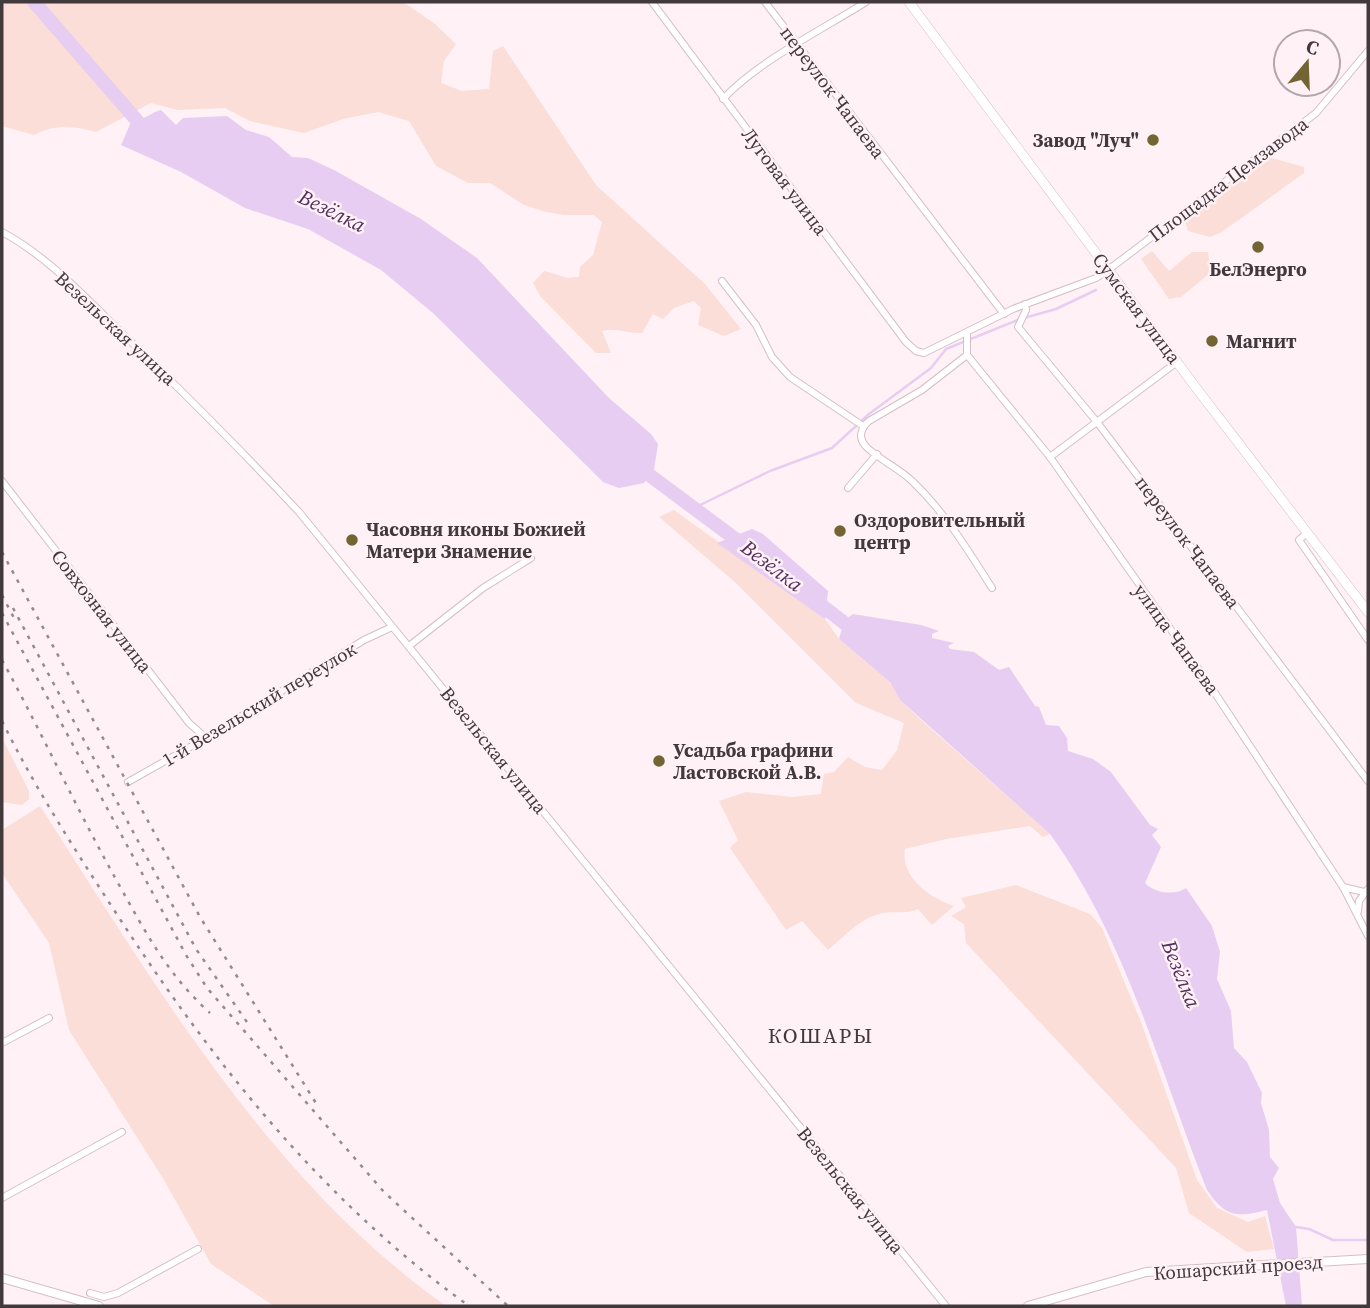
<svg xmlns="http://www.w3.org/2000/svg" width="1370" height="1308" font-family="'Source Serif 4',serif">
	<rect width="100%" height="100%" fill="#fff1f6"/>
	<!-- green -->
	<g fill="#faded7">
		<path d="M2 2H403L434 23 456 44 444 61 441 83 462 91 489 89 493 51 503 46 596 185 705 284 741 329 724 336 698 325 701 308 694 301 674 308 663 319 653 314 642 333C627 334 616 327 602 331L611 353H596L541 297 533 283 544 271 568 278 579 277 580 267 593 255 602 222 594 215H564L546 212 524 205 490 183H468L436 166 409 121 378 112 343 119 304 133 250 121 225 108 178 110 151 103 96 132C72 126 56 124 34 135L2 126Z"/>
		<polygon points="1268,157 1304,167 1304,173 1222,232 1210,237 1188,231 1184,218 1189,213"/>
		<polygon points="1152,251 1169,271 1192,252 1208,252 1211,272 1181,297 1169,299 1141,259"/>
		<path d="M674 510 825 619 839 639 890 682 900 700 921 720 1050 834 1043 837 1030 826 946 839 905 849C900 878 931 898 954 906L932 925 918 909C906 915 893 910 879 914 859 919 844 937 828 950L802 921 786 930 730 848 738 840 719 801 746 792 792 797 821 794 824 774 834 772 848 757 865 767 882 770 897 750 904 723 856 703 736 583 659 517Z"/>
		<polygon points="2,738 29,791 29,799 22,805 2,802"/>
		<path d="M40 806C154 983 271 1183 446 1306H274L211 1264 164 1180 69 1030 49 943 2 873V830Z"/>
		<polygon points="1016,885 1090,914 1102,928 1141,1022 1197,1180 1217,1208 1248,1222 1265,1216 1274,1249 1247,1252 1189,1213 1176,1168 966,943 964,924 951,916 966,907 961,898"/>
	</g>
	<!-- water -->
	<g fill="#e7cdf1">
		<path d="M161 110 176 125 183 118 227 116 246 130 269 137 292 157 308 158 334 170 421 219 477 258 609 398 651 434 658 444 654 470 644 483 619 488 603 482 434 314 381 270 308 229 245 208 181 172 121 145 131 122C146 119 152 112 161 110Z"/>
		<polygon points="752,529 763,534 828,591 825,619 717,543"/>
		<path d="M853 614 921 625 939 631 932 634V638L954 643 948 646 950 649 974 652 999 670 1009 667 1035 706 1039 707 1046 725 1059 726 1067 738 1068 751 1093 759 1111 772 1150 825 1158 829 1152 835 1161 847 1145 883C1154 893 1175 896 1186 888L1212 926 1220 952 1217 979 1231 1011 1234 1048 1247 1062 1262 1093 1261 1103 1269 1130 1270 1157 1279 1168 1273 1179 1280 1203 1296 1227 1302 1306H1286L1267 1210C1237 1218 1225 1217 1207 1190 1159 1069 1127 941 1050 834L900 700 890 682 839 639 844 621Z"/>
	</g>
	<g fill="none" stroke-linecap="round" stroke-linejoin="round">
		<!-- stream -->
		<g stroke="#e7cdf1" stroke-width="2.5">
			<polyline points="1024,318 1056,309 1096,290"/>
			<polyline points="694,508 770,471 832,448 869,414 931,368 946,349 1018,320"/>
			<polyline points="1296,1227 1309,1229 1333,1240 1368,1240"/>
		</g>
		<!-- river -->
		<g stroke="#e7cdf1" stroke-width="14">
			<polyline points="34,2 146,131 152,133"/>
			<polyline points="636,465 746,547"/>
			<polyline points="812,598 856,632"/>
		</g>
		<!-- street casing -->
		<g stroke="#d5bfc6" stroke-width="8">
			<g id="street">
				<polyline points="652,2 906,342 916,351 924,353 1013,309 1096,278 1108,270 1316,113 1368,51"/>
				<polyline points="765,2 1004,314"/>
				<path d="M723 99C757 62 823 29 866 2"/>
				<path d="M2 232C47 256 85 297 121 332 182 391 241 450 299 512L946 1306"/>
				<polyline points="722,281 756,325 772,357 790,377 863,426"/>
				<polyline points="1025,304 1026,310 1018,327 1097,422 1368,781"/>
				<polyline points="967,355 1050,457 1209,684 1343,887 1368,936"/>
				<path d="M967 355 922 390 869 421C862 427 858 436 864 444 870 454 900 469 911 480 944 511 968 550 992 588"/>
				<polyline points="967,355 967,335"/>
				<polyline points="1050,457 1177,362"/>
				<polyline points="2,481 189,723 206,738"/>
				<polyline points="848,488 877,454"/>
				<polyline points="1307,533 1299,540 1368,640"/>
				<polyline points="409,646 483,588 531,558"/>
				<polyline points="128,782 206,738 364,640 392,627"/>
				<polyline points="1343,887 1364,892"/>
				<polyline points="1358,911 1359,901 1368,889"/>
				<polyline points="2,1043 49,1018"/>
				<polyline points="2,1198 122,1132"/>
				<polyline points="90,1293 104,1297 118,1293 198,1249"/>
			</g>
		</g>
		<!-- secondary casing -->
		<g stroke="#d5bfc6" stroke-width="10">
			<g id="secondary">
				<polyline points="2,1278 99,1306"/>
				<polyline points="1028,1306 1146,1272 1368,1259"/>
			</g>
		</g>
		<!-- primary casing -->
		<g stroke="#d5bfc6" stroke-width="10">
			<polyline id="primary" points="909,2 1197,389 1368,612"/>
		</g>
		<!-- street -->
		<use href="#street" stroke="#fff" stroke-width="6"/>
		<!-- secondary -->
		<use href="#secondary" stroke="#fff" stroke-width="8"/>
		<!-- primary -->
		<use href="#primary" stroke="#fff" stroke-width="9"/>
		<!-- rail -->
		<g stroke="#958a8d" stroke-width="2.5" stroke-dasharray="3.5 7" stroke-linecap="butt">
			<polyline points="2,552 200,917 319,1108"/>
			<polyline points="2,595 15,620"/>
			<polyline points="13,608 196,949 249,1025"/>
			<polyline points="2,613 186,955 207,988 384,1192 508,1306"/>
			<path d="M2 660C42 733 77 810 118 883 146 933 167 974 210 1013"/>
			<path d="M2 721C35 788 75 850 116 913 213 1063 323 1201 469 1306"/>
		</g>
	</g>
	<!-- markers -->
	<g fill="#736533" stroke="#fff1f6" stroke-width="2.5">
		<circle cx="1153" cy="140" r="7"/>
		<circle cx="1258" cy="247" r="7"/>
		<circle cx="1212" cy="341" r="7"/>
		<circle cx="840" cy="531" r="7"/>
		<circle cx="352" cy="540" r="7"/>
		<circle cx="659" cy="761" r="7"/>
	</g>
	<g text-anchor="middle" stroke-width="5" stroke-linejoin="round" paint-order="stroke">
		<!-- street labels -->
		<g font-size="19" fill="#42393c" stroke="#fff1f6">
			<text transform="translate(833 92) rotate(53)" y="7">переулок Чапаева</text>
			<text transform="translate(1228 179) rotate(-37)" y="7">Площадка Цемзавода</text>
			<text transform="translate(785 181) rotate(53)" y="7">Луговая улица</text>
			<text transform="translate(1137 308) rotate(53)" y="7">Сумская улица</text>
			<text transform="translate(116 328) rotate(43)" y="7">Везельская улица</text>
			<text transform="translate(1188 542) rotate(53)" y="7">переулок Чапаева</text>
			<text transform="translate(102 611) rotate(52)" y="7">Совхозная улица</text>
			<text transform="translate(1177 639) rotate(54)" y="7">улица Чапаева</text>
			<text transform="translate(259 704) rotate(-31)" y="7">1-й Везельский переулок</text>
			<text transform="translate(494 750) rotate(51)" y="7">Везельская улица</text>
			<text transform="translate(851 1190) rotate(51)" y="7">Везельская улица</text>
			<text transform="translate(1238 1267) rotate(-4)" y="7">Кошарский проезд</text>
		</g>
		<!-- poi labels -->
		<g font-size="19" font-weight="bold" fill="#42393c" stroke="#fff1f6" text-anchor="start">
			<text x="1139" y="147" text-anchor="end">Завод "Луч"</text>
			<text x="1258" y="276" text-anchor="middle">БелЭнерго</text>
			<text x="1226" y="348">Магнит</text>
			<text x="854" y="527">Оздоровительный<tspan x="854" dy="22">центр</tspan></text>
			<text x="366" y="536">Часовня иконы Божией<tspan x="366" dy="22">Матери Знамение</tspan></text>
			<text x="673" y="757">Усадьба графини<tspan x="673" dy="22">Ластовской А.В.</tspan></text>
		</g>
		<!-- water labels -->
		<g font-size="21" font-style="italic" fill="#52305e" stroke="#fff1f6">
			<text transform="translate(332 211) rotate(26)" y="7">Везёлка</text>
			<text transform="translate(772 566) rotate(37)" y="7">Везёлка</text>
			<text transform="translate(1181 974) rotate(68)" y="7">Везёлка</text>
		</g>
		<!-- neighbourhood labels -->
		<g font-size="21" letter-spacing="2" fill="#42393c" stroke="#fff1f6">
			<text x="821" y="1043">КОШАРЫ</text>
		</g>
	</g>
	<!-- border -->
	<rect width="1370" height="1308" fill="none" stroke="#42393c" stroke-width="7"/>
	<!-- north arrow -->
	<g transform="translate(1307 63) rotate(19)"><circle r="33" fill="#fff1f6" stroke="#b3a7ac" stroke-width="2"/>
	<path d="M0-5L12 26L0 18L-12 26Z" fill="#736533"/>
	<text y="-10" font-size="19" font-weight="bold" text-anchor="middle" fill="#42393c">С</text>
	</g>
</svg>
